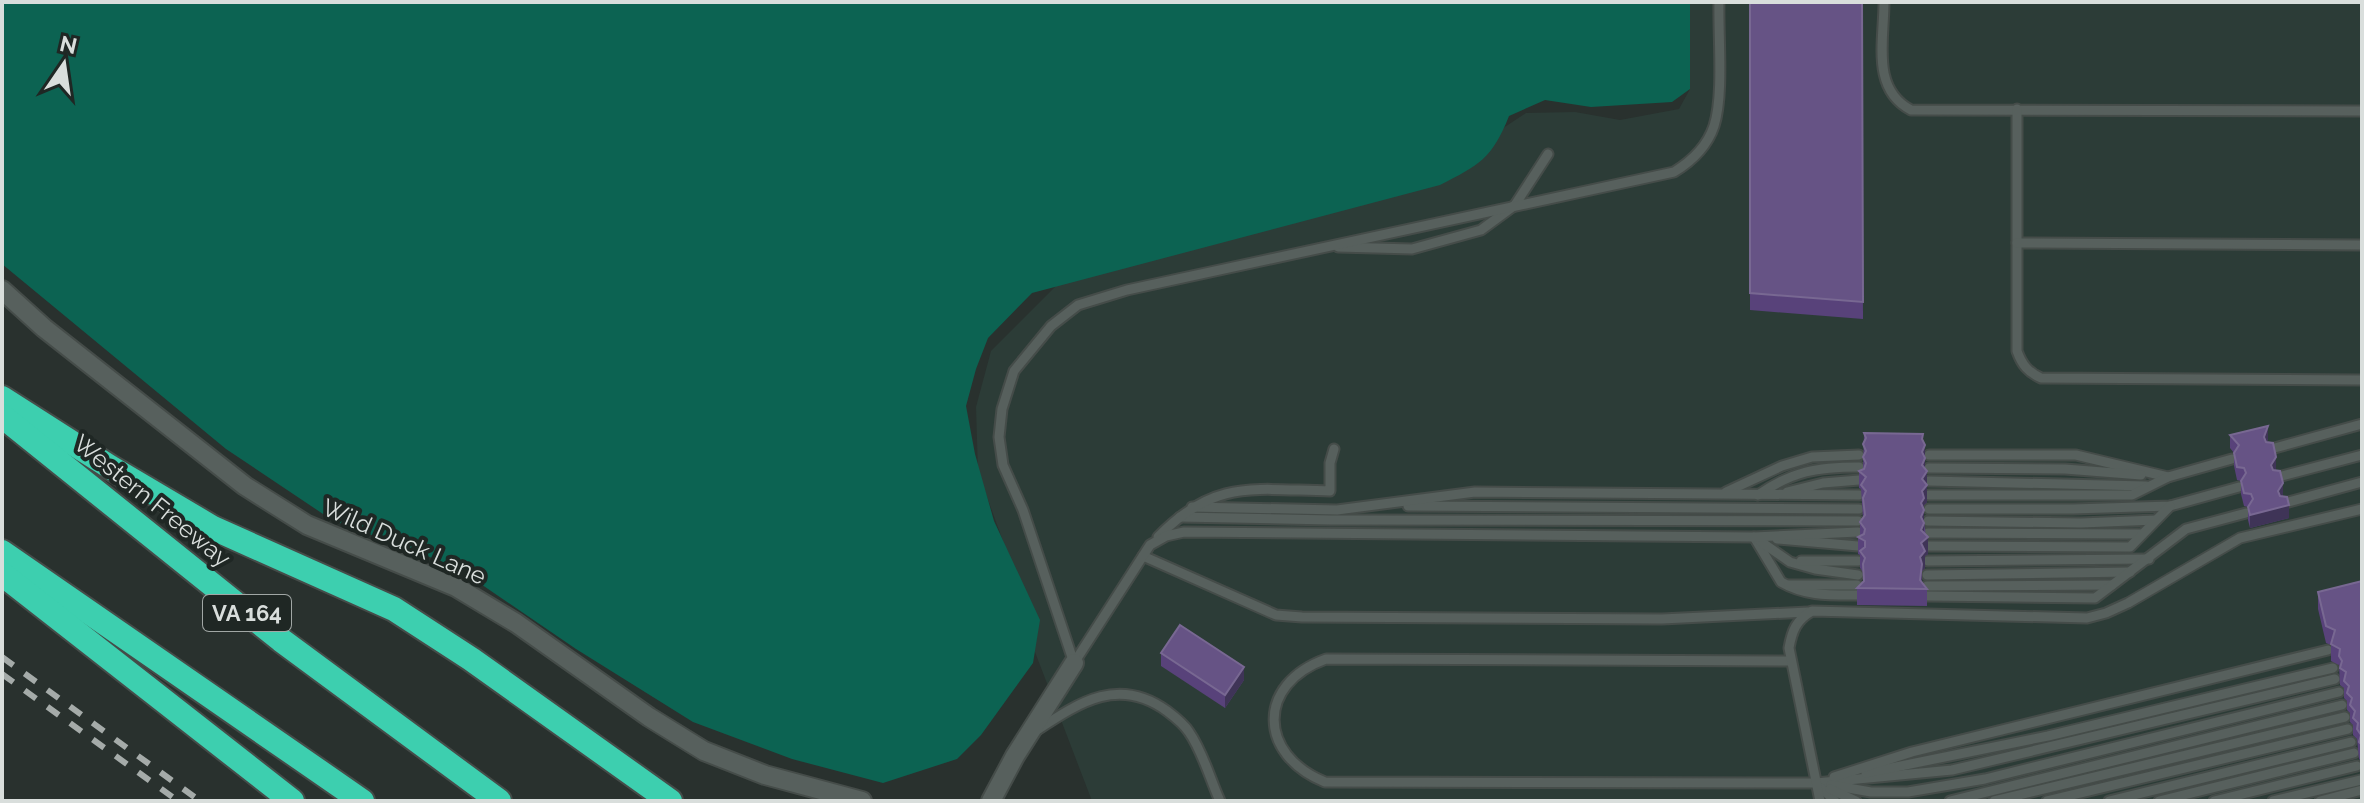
<svg xmlns="http://www.w3.org/2000/svg" width="2364" height="803" font-family="Raleway,sans-serif">
	<rect width="100%" height="100%" fill="#29312e"/>
	<!-- built -->
	<polygon fill="#2c3c37" points="1690,2 2362,2 2362,801 1092,801 1035,652 1029,613 978,472 976,407 991,351 1063,279 1485,140 1526,113 1575,112 1620,120 1679,109 1690,89"/>
	<!-- green -->
	<path fill="#0c6352" d="M2 2H1690V89L1672 102 1591 107 1545 100 1509 116C1492 159 1479 165 1440 185L1032 293 988 338 976 369 966 406 975 454 994 521 1040 620 1033 663 981 735 957 759 883 783 792 759 693 722 576 649 456 567 332 520 226 449 2 264Z"/>
	<g fill="none" stroke-linecap="round" stroke-linejoin="round">
		<!-- lane casing -->
		<g stroke="#454c49" stroke-width="13">
			<g id="lane">
				<path d="M1884 2C1884 41 1871 89 1911 110L2362 111"/>
				<path d="M2017 109V351C2022 365 2028 372 2041 378L2362 380"/>
				<polyline points="2017,243 2362,245"/>
				<polyline points="1338,247 1412,249 1481,230 1515,205 1548,154"/>
				<polyline points="2271,449 2362,424"/>
				<polyline points="1929,455 2076,455 2168,477"/>
				<polyline points="1929,468 2065,469 2141,475"/>
				<polyline points="2278,477 2362,455"/>
				<polyline points="1929,481 2146,486"/>
				<polyline points="1726,492 1782,466 1812,457 1859,455"/>
				<polyline points="1787,492 1823,483 1859,480"/>
				<path d="M1758 495C1793 471 1817 467 1859 467"/>
				<polyline points="1929,495 2132,495 2168,477 2232,459"/>
				<polyline points="2285,503 2362,482"/>
				<polyline points="1408,506 1859,509"/>
				<polyline points="1192,507 1337,510 1475,492 1859,495"/>
				<polyline points="1929,509 2073,509 2170,506 2239,487"/>
				<polyline points="1180,517 1331,520 1858,521"/>
				<polyline points="1928,521 2081,523 2156,520"/>
				<polyline points="1928,533 2142,534"/>
				<path d="M1158 537C1215 478 1255 490 1330 491V463L1334 449"/>
				<path d="M1754 537 1781 582C1805 596 1829 595 1857 595"/>
				<polyline points="1757,539 1790,562 1815,569 1858,575"/>
				<polyline points="1777,539 1858,546"/>
				<polyline points="1928,546 2130,547 2170,506"/>
				<polyline points="1143,556 1276,615 1302,617 1662,619 1808,612"/>
				<polyline points="1801,561 1858,561"/>
				<polyline points="1928,561 2149,559"/>
				<polyline points="1927,575 2130,572"/>
				<polyline points="1789,585 1857,585"/>
				<polyline points="1927,586 2112,585"/>
				<polyline points="1927,596 2095,598 2186,529 2246,513"/>
				<path d="M1791 661 1326 659C1256 684 1258 755 1325 782L1816 783 1952 770 2335 679"/>
				<path d="M1074 663 1023 510 1003 465 999 437 1002 409 1014 371 1051 326 1078 305 1127 290 1674 172C1692 161 1707 147 1714 126 1724 95 1718 36 1719 2"/>
				<polyline points="1074,663 1150,545 1166,536 1184,532 1754,537 1858,532"/>
				<path d="M1037 730C1080 702 1119 676 1167 711 1175 717 1184 724 1189 732 1203 752 1210 779 1220 801"/>
				<polyline points="1866,773 2048,736 2333,668"/>
				<polyline points="1834,777 1912,752 2328,650"/>
				<polyline points="1831,785 1871,792 1908,792 1985,779 2339,692"/>
				<polyline points="1821,788 1835,801"/>
				<polyline points="1830,789 1856,801"/>
				<path d="M1820 801 1789 648C1792 631 1796 620 1812 611L2087 618 2106 613 2128 603 2240 538 2362 509"/>
				<polyline points="1950,801 2342,705"/>
				<polyline points="1994,801 2345,717"/>
				<polyline points="2047,801 2348,729"/>
				<polyline points="2109,801 2351,742"/>
				<polyline points="2159,801 2354,753"/>
				<polyline points="2214,801 2357,766"/>
				<polyline points="2273,801 2361,780"/>
				<polyline points="2320,801 2362,790"/>
			</g>
		</g>
		<!-- street casing -->
		<g stroke="#454c49" stroke-width="22">
			<g id="street">
				<polyline points="2,290 44,328 245,486 307,525 456,587 516,623 649,717 704,751 765,775 862,801"/>
				<polyline points="991,801 1015,756 1074,663"/>
			</g>
		</g>
		<!-- highway casing -->
		<g stroke="#454c49" stroke-width="28">
			<g id="highway">
				<polyline points="2,398 110,467 213,528 394,609 471,659 670,801"/>
				<polyline points="2,416 281,640 499,801"/>
				<polyline points="2,552 362,801"/>
				<polyline points="2,574 292,801"/>
			</g>
		</g>
		<!-- lane -->
		<use href="#lane" stroke="#57605d" stroke-width="9"/>
		<!-- street -->
		<use href="#street" stroke="#57605d" stroke-width="18"/>
		<!-- highway -->
		<use href="#highway" stroke="#3dcfaf" stroke-width="24"/>
		<!-- rail -->
		<g stroke="#a5aba9" stroke-width="6" stroke-dasharray="14 14" stroke-linecap="butt">
			<polyline points="2,657 200,801"/>
			<polyline points="2,674 178,801"/>
		</g>
	</g>
	<!-- wall -->
	<g fill="#58427a">
		<polygon points="1750,2 1862,2 1863,319 1750,310"/>
		<polygon points="1864,433 1923,441 1925,469 1927,471 1927,502 1924,505 1924,521 1928,554 1925,556 1925,568 1922,571 1922,583 1927,589 1927,606 1857,605 1857,588 1863,582 1863,572 1860,568 1860,555 1858,554 1858,537 1860,535 1860,522 1863,518 1861,489 1859,488 1859,471 1863,469"/>
		<polygon points="2230,435 2268,439 2267,442 2276,470 2289,518 2250,528 2248,520 2248,507 2244,506 2241,494 2241,481 2237,480 2234,466 2234,453 2230,448"/>
		<polygon points="2362,581 2362,773 2360,773 2360,760 2359,759 2357,739 2353,735 2353,725 2350,722 2350,713 2347,710 2347,701 2344,698 2344,688 2340,685 2339,665 2331,661 2331,645 2326,643 2318,609 2318,592"/>
		<polygon points="1161,653 1244,680 1225,708 1161,666"/>
	</g>
	<!-- shaded-wall -->
	<g fill="#3f3457">
		<polygon points="2268,426 2268,439 2264,450 2264,437"/>
		<polygon points="1923,434 1923,449 1925,445 1925,473 1927,471 1927,502 1924,505 1924,524 1924,523 1924,540 1928,537 1928,554 1925,556 1925,568 1922,571 1921,589 1920,574 1922,439"/>
		<polygon points="2276,457 2276,470 2271,478 2271,465"/>
		<polygon points="2283,483 2283,496 2278,504 2278,491"/>
		<polygon points="2289,505 2289,518 2250,528 2250,515"/>
		<polygon points="1244,667 1244,680 1225,708 1225,695"/>
	</g>
	<!-- building -->
	<g fill="#665385" stroke="#786892" stroke-width="2">
		<polygon points="1750,2 1862,2 1863,302 1750,293"/>
		<polygon points="2268,426 2264,437 2266,442 2273,443 2276,457 2271,465 2273,470 2280,471 2283,483 2278,491 2280,496 2287,497 2289,505 2250,515 2248,507 2253,499 2251,494 2244,493 2241,481 2246,473 2244,468 2237,467 2234,453 2239,445 2230,435"/>
		<polygon points="1864,433 1923,434 1922,439 1925,445 1922,452 1925,458 1922,465 1927,471 1922,479 1927,485 1922,491 1924,498 1921,503 1924,510 1921,517 1924,523 1921,530 1928,537 1921,543 1925,551 1920,557 1922,564 1920,580 1927,589 1857,588 1864,581 1863,564 1865,558 1860,551 1865,547 1865,541 1858,537 1864,534 1865,529 1860,522 1865,515 1863,498 1866,491 1861,485 1866,477 1859,471 1864,469 1866,463 1863,457 1866,451 1863,444 1866,438"/>
		<polygon points="2362,581 2362,745 2359,742 2361,735 2357,729 2358,723 2353,718 2355,711 2350,705 2352,698 2347,693 2349,686 2344,681 2346,672 2340,668 2342,661 2339,656 2340,649 2331,644 2335,630 2326,626 2318,592"/>
		<polygon points="1180,625 1244,667 1225,695 1161,653"/>
	</g>
	<g text-anchor="middle" stroke-width="8" stroke-linejoin="round" paint-order="stroke">
		<!-- shield labels -->
		<rect fill="#1f2724" stroke="#a1a7a5" stroke-width="2" x="203" y="595" width="88" height="36" rx="6"/>
		<g font-size="22" font-weight="bold" fill="#d9dedc">
			<text x="247" y="621">VA 164</text>
		</g>
		<!-- street labels -->
		<g font-size="24" fill="#d9dedc" stroke="#1f2724">
			<text transform="translate(152 501) rotate(39)" y="8">Western Freeway</text>
			<text transform="translate(404 542) rotate(24)" y="8">Wild Duck Lane</text>
		</g>
	</g>
	<!-- border -->
	<rect width="2364" height="803" fill="none" stroke="#d9dedc" stroke-width="8"/>
	<!-- north arrow -->
	<g transform="translate(64 64) rotate(13)" stroke="#1f2724" stroke-width="6" paint-order="stroke">
	<path d="M0-6L14 30L0 20L-14 30Z" fill="#d9dedc"/>
	<text y="-12" font-size="22" font-weight="bold" text-anchor="middle" fill="#d9dedc">N</text>
	</g>
</svg>
